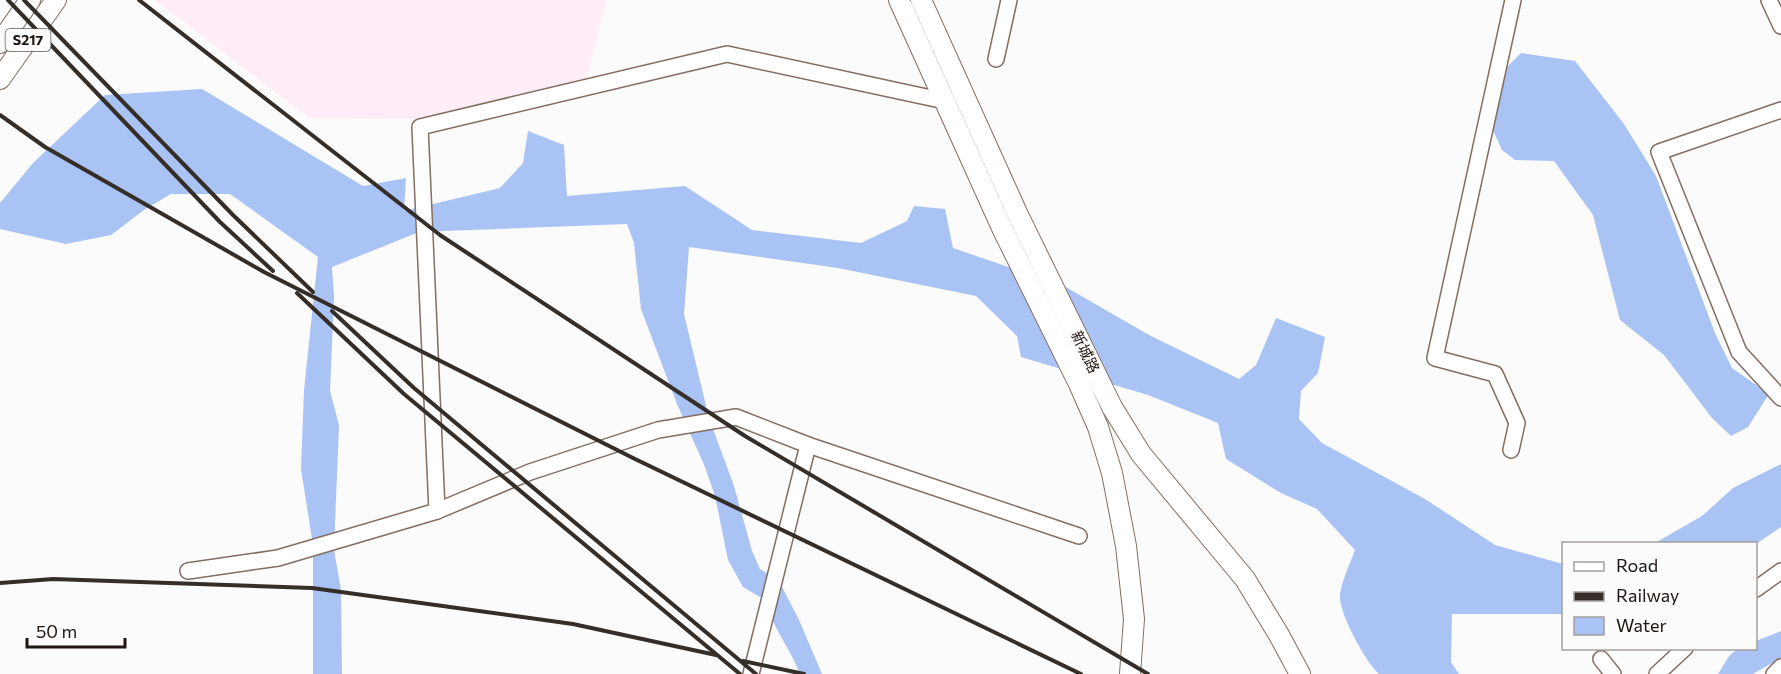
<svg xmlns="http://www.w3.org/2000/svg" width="1781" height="674" font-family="Commissioner,'Noto Sans SC',sans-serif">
	<rect width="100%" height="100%" fill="#fbfbfb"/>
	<!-- industrial -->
	<polygon fill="#feecf6" points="155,0 606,0 586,80 412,119 309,118"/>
	<!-- water -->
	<g fill="#aac3f5">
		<polygon points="1521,53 1575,61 1624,124 1656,176 1715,333 1732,368 1769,394 1748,427 1731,436 1712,418 1664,355 1620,320 1593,215 1554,161 1515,160 1502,150 1486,115 1503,86 1502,72"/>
		<path d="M202 89 363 186 406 178 404 211 500 188 523 163 528 131 564 145 567 196 685 186 752 230 861 243 907 221 914 206 945 209 953 248 1064 286 1149 335 1239 379 1256 365 1276 318 1325 337 1318 373 1301 391 1299 419 1322 443 1425 499 1495 545 1563 564V614H1452L1451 662 1459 674H1379C1366 663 1338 612 1340 595 1342 580 1350 564 1355 550L1317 509 1281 493 1226 459 1218 423 1148 395 1021 357 1017 336 976 296 838 268 689 247 684 314 709 418 734 486 752 551 760 569 779 581 799 620 822 674H800C790 648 772 627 765 600L743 587 728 560 715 496 705 467 677 404 641 309 634 243 627 224 419 232 332 267 334 296 330 391 339 425 334 550 341 590 342 674H313V545L301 469 304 390 318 257 230 194H171L144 210 111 235 66 244 0 229V203L33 163 105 95Z"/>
		<polygon points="1781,464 1781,527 1756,544 1655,543 1702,516 1733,488"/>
		<path d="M1781 631V658L1753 674H1718C1732 653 1729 648 1756 648V641Z"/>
	</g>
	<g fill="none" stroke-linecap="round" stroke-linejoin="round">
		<!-- minor casing -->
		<g stroke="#846d61" stroke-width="18">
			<g id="minor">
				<polyline points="1769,0 1781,26"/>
				<polyline points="996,59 1009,0"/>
				<polyline points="1781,110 1659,152 1739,352 1781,398"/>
				<polyline points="1511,450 1517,423 1495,374 1435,358 1513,0"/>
				<polyline points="437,511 530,472 658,430 736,417 808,445"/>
				<polyline points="188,571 278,558 437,511 420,127 727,54 945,101"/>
				<polyline points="1756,589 1781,571"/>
				<polyline points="1601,659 1613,674"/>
				<polyline points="751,674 808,445 1079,536"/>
				<polyline points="1657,674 1685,648"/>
				<polyline points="1774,674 1781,667"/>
			</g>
		</g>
		<!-- major casing -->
		<g stroke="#846d61" stroke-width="22">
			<g id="major">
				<polyline points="899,0 1002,228 1079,384 1098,427 1112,473 1126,546 1134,619 1130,674"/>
				<polyline points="921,0 1018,215 1112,407 1141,454 1245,579 1279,635 1300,674"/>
				<polyline points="0,43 30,0"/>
				<polyline points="0,79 56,0"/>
			</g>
		</g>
		<!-- minor -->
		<use href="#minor" stroke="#fff" stroke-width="15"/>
		<!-- major -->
		<use href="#major" stroke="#fff" stroke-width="20"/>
		<!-- rail -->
		<g stroke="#352d28" stroke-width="4">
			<polyline points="8,0 220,222 273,271"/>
			<polyline points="24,0 233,215 313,292"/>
			<polyline points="139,0 440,235 745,436 1148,674"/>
			<polyline points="0,115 45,147 264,272 633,458 1081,674"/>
			<polyline points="297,293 404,394 740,674"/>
			<polyline points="332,311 414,388 756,674"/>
			<polyline points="0,583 53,579 312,588 573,624 716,655"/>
			<polyline points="743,661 804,674"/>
		</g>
	</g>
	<g text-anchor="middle" stroke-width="4.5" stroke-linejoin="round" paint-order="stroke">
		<!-- shield labels -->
		<rect fill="#fbfbfb" stroke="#605a56" stroke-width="1.5" x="5.5" y="29" width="45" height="22" rx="4.5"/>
		<g font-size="14" font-weight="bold" fill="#1e1510">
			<text x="28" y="45">S217</text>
		</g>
		<!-- street labels -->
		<g font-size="15" fill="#1e1510" stroke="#fbfbfb">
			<text transform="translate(1085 352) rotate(64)" y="5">新城路</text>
		</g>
	</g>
	<!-- legend -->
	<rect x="1562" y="542" width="195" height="108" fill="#fbfbfb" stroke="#a39f9d" stroke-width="1.5"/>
	<rect x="1574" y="562" width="30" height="9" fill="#ffffff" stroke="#a39f9d" stroke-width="1.5"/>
	<text x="1616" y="572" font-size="18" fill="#1e1510">Road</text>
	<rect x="1574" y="592" width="30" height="9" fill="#352d28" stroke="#a39f9d" stroke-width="1.5"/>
	<text x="1616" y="602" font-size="18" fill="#1e1510">Railway</text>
	<rect x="1574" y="617" width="30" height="18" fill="#aac3f5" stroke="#a39f9d" stroke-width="1.5"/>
	<text x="1616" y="632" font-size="18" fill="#1e1510">Water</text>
	<!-- scale -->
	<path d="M27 638v9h98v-9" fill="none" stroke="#1e1510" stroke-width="3"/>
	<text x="36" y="638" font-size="18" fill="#1e1510" stroke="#fbfbfb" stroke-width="4.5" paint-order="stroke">50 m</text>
</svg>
